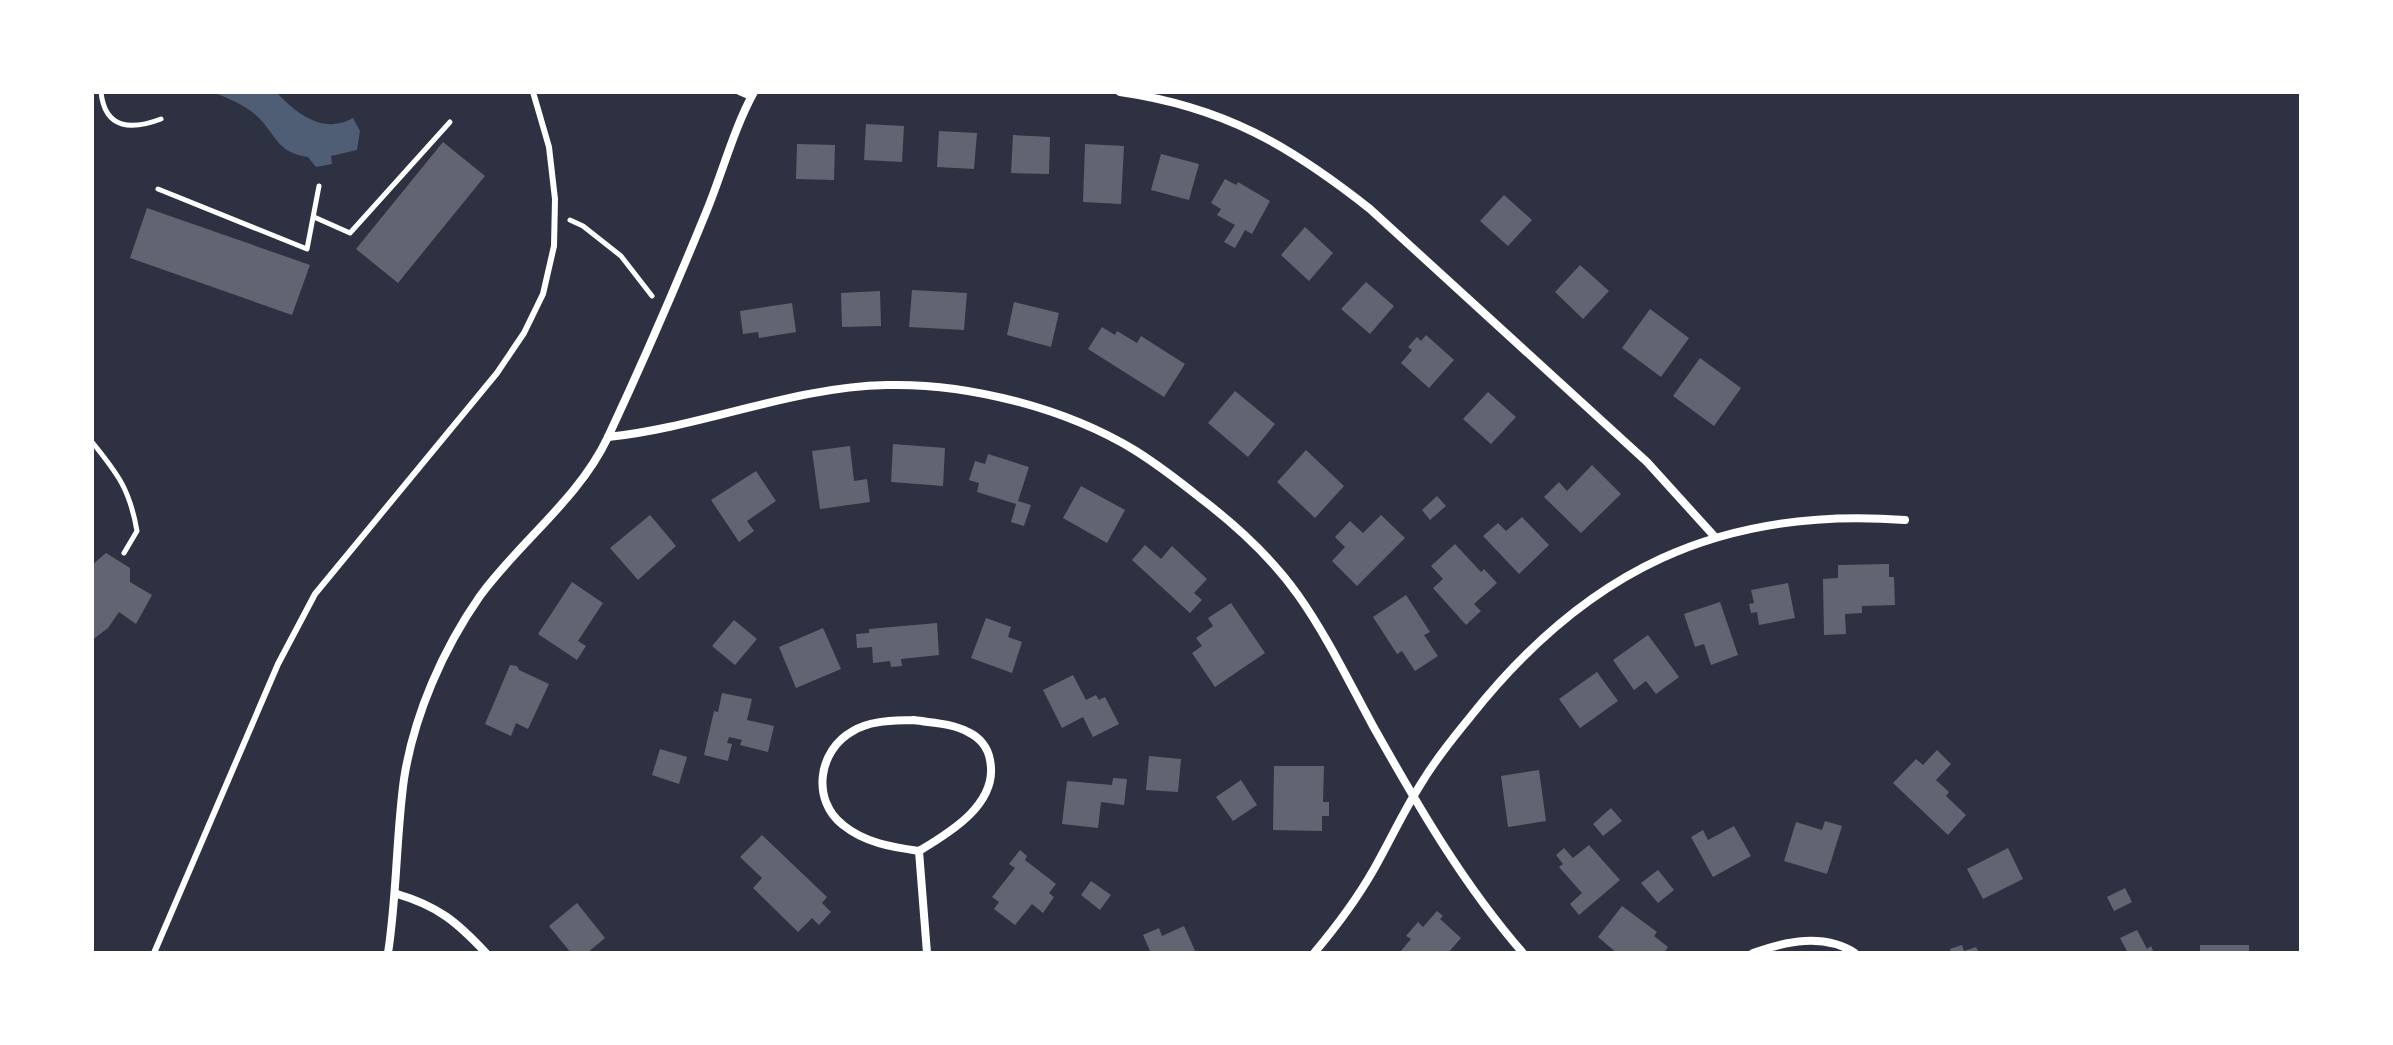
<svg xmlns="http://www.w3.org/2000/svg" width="2393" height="1045" font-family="Rubik,sans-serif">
	<rect width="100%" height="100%" fill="#2d3142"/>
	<!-- water -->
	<path fill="#4f5d75" d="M213 92H276C297 114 324 135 353 118L360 131 357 150 331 156 332 164 316 167 308 157C277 152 278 138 259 118 246 105 229 99 213 92Z"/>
	<!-- building -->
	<g fill="#626471">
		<polygon points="866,124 904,126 902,162 864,160"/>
		<polygon points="939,131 977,133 974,169 937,167"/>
		<polygon points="1013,135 1050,137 1049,174 1011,173"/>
		<polygon points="443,142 485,176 398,283 356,249"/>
		<polygon points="797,144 835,145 834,180 796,179"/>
		<polygon points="1085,144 1124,146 1121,204 1083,202"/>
		<polygon points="1161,154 1199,164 1189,200 1151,190"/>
		<polygon points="1225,179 1236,185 1238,182 1270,201 1252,234 1245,230 1235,248 1224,242 1235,225 1217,215 1221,209 1211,203"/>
		<polygon points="1504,195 1532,220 1508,246 1480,221"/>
		<polygon points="147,208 310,265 292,315 130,258"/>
		<polygon points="1305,227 1333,253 1309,281 1281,255"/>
		<polygon points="1580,265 1609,291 1583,319 1555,292"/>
		<polygon points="1366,282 1394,306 1370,334 1341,309"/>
		<polygon points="912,290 967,293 964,330 909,327"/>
		<polygon points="880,291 881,326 842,327 841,293"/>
		<polygon points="1014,302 1059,313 1051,347 1007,335"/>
		<polygon points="792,303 796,332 759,338 758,332 743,334 740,311"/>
		<polygon points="1650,309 1689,338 1661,377 1622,348"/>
		<polygon points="1102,327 1115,335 1117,331 1137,343 1141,336 1185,364 1164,397 1088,349"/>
		<polygon points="1426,335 1454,360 1429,388 1401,363 1412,350 1408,347 1417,337 1421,341"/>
		<polygon points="1700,358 1741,388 1714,426 1673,396"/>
		<polygon points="1235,391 1275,424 1248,457 1208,423"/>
		<polygon points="1488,392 1516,417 1491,444 1463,419"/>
		<polygon points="893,444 945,448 943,486 891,482"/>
		<polygon points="850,446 854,481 867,479 870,502 820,509 812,451"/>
		<polygon points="1306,450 1344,486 1315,518 1277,482"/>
		<polygon points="988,454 1029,467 1018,501 1031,505 1024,526 1011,522 1016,504 977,492 979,483 969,480 975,461 985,464"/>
		<polygon points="1592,465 1621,494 1581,533 1544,497 1559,482 1567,491"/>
		<polygon points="756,471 776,501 747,521 754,531 739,542 711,500"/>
		<polygon points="1081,486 1125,510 1107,543 1063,518"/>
		<polygon points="1437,496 1446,506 1430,520 1422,510"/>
		<polygon points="650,515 676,546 638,580 610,548"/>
		<polygon points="1381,515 1405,538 1357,586 1332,561 1345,547 1335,537 1350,521 1363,533"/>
		<polygon points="1522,517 1549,545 1519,574 1483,536 1498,523 1506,531"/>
		<polygon points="1455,544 1481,572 1484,569 1497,583 1474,604 1481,611 1466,625 1433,588 1443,579 1431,566"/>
		<polygon points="1145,545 1161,559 1172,546 1207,579 1194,593 1202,600 1190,613 1132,560"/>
		<polygon points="106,553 130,568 130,582 152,595 136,624 119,612 108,628 92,640 92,565"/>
		<polygon points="1889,564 1889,577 1894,577 1895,605 1862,606 1862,613 1845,614 1846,634 1824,635 1823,579 1838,578 1838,565"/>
		<polygon points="572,582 603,603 578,641 586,646 577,660 538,634"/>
		<polygon points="1788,583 1795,618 1759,625 1757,612 1751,613 1749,604 1754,603 1751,590"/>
		<polygon points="1406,595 1430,632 1424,635 1438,656 1415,671 1402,651 1397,654 1373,617"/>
		<polygon points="1720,602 1738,655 1711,665 1704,644 1695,647 1684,614"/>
		<polygon points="1231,603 1265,653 1215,687 1192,653 1202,646 1196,638 1213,626 1208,618"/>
		<polygon points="986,618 1011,627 1008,637 1022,642 1012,673 971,658"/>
		<polygon points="734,620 757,639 735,665 712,646"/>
		<polygon points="937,623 939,655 901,659 902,666 891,667 890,661 873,663 872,647 857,648 856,634 869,633 869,629"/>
		<polygon points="823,628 841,669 796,688 779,647"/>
		<polygon points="1648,635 1679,677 1656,694 1646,681 1634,690 1613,660"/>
		<polygon points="510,665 517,666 519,670 549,684 528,729 516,723 511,736 485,724"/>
		<polygon points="1597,672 1618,701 1580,728 1559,699"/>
		<polygon points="1073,675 1086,700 1096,695 1099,700 1105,697 1119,724 1093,737 1083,717 1062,728 1043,690"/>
		<polygon points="722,693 752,699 747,720 774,726 768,752 740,745 742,740 729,737 727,743 732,744 728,761 704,755 714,711 718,712"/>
		<polygon points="660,749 687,757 679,784 652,775"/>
		<polygon points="1937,750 1951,764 1936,780 1949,792 1946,796 1966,815 1948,835 1893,783 1916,759 1923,765"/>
		<polygon points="1149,756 1181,759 1178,792 1146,790"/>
		<polygon points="1274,766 1324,766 1323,802 1329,802 1329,816 1322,816 1322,831 1273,830"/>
		<polygon points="1539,770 1546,821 1508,827 1501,776"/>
		<polygon points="1113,778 1127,779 1124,805 1101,802 1098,828 1062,824 1067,781 1112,785"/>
		<polygon points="1241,780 1257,805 1233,821 1216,797"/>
		<polygon points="1611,808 1622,821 1603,836 1593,824"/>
		<polygon points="1825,821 1842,826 1827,874 1784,861 1796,822 1822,830"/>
		<polygon points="1734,826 1751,856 1713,877 1691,837 1703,830 1708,840"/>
		<polygon points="762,835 827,897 822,903 831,912 819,925 812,918 798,932 753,888 762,878 740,857"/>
		<polygon points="1589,845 1620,880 1579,915 1570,904 1582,893 1559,867 1563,864 1556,855 1564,848 1573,858"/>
		<polygon points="2008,848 2023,879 1983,899 1967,869"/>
		<polygon points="1020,850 1027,856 1025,860 1056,884 1049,893 1054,897 1043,913 1032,904 1015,925 994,909 999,902 992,897 1015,868 1009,864"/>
		<polygon points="1658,870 1674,890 1658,903 1641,883"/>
		<polygon points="1091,881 1111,895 1100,910 1081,895"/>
		<polygon points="2125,888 2132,902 2114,911 2107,897"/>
		<polygon points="577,903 605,938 587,953 571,953 549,926"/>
		<polygon points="1622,906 1657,932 1654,936 1668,947 1664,953 1617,953 1598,937"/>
		<polygon points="1437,911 1443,916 1440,919 1461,938 1448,953 1400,952 1411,939 1406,936 1418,922 1423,927"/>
		<polygon points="1184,926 1196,953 1151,953 1143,935 1159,928 1162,936"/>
		<polygon points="2137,930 2147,949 2151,946 2154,953 2128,953 2120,938"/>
		<polygon points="1962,945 1964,951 1976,947 1979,953 1951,953 1950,949"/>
		<rect x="2200" y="945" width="49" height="8"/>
	</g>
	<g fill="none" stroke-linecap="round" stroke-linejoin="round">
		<!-- path -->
		<g stroke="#fff" stroke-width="5">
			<path d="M101 92C105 130 132 130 161 119"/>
			<polyline points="158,189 307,249 319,186"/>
			<polyline points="314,217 350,233 450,122"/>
			<polyline points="570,220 583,226 621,256 652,296"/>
			<path d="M92 442C118 474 130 490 137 531L124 553"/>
		</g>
		<!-- service -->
		<g stroke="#fff" stroke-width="6">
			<polyline points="739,92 751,97"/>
			<polyline points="154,953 278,664 315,594 497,373 524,333 543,294 554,246 555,199 549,147 533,92"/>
		</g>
		<!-- minor -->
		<g stroke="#fff" stroke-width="8">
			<path d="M1120 92C1224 107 1289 145 1370 209L1647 462 1715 537"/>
			<path d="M608 437C703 427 790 387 887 385 968 383 1066 408 1136 451 1158 465 1179 481 1199 497 1236 525 1271 557 1298 595 1327 636 1349 682 1373 726 1418 806 1463 884 1523 953"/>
			<path d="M914 720C932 723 952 723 968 732 979 737 988 747 990 760 999 803 951 832 919 851 892 847 865 843 843 825 811 800 818 750 853 731 871 720 893 721 914 720Z"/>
			<polyline points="919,851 927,953"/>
			<path d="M397 894C438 906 457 922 486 953"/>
			<path d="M388 953C397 895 396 837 404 779 414 715 443 649 480 596 521 540 578 500 608 437 643 362 676 286 707 210 723 171 734 128 754 92"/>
			<path d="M1314 953C1336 927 1357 899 1374 869 1391 839 1405 808 1424 779 1438 756 1455 736 1471 716 1586 571 1719 506 1905 520"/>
			<path d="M1753 953C1786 941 1824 933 1855 953"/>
		</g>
	</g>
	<!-- border -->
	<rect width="2393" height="1045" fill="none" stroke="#ffffff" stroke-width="188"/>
</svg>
